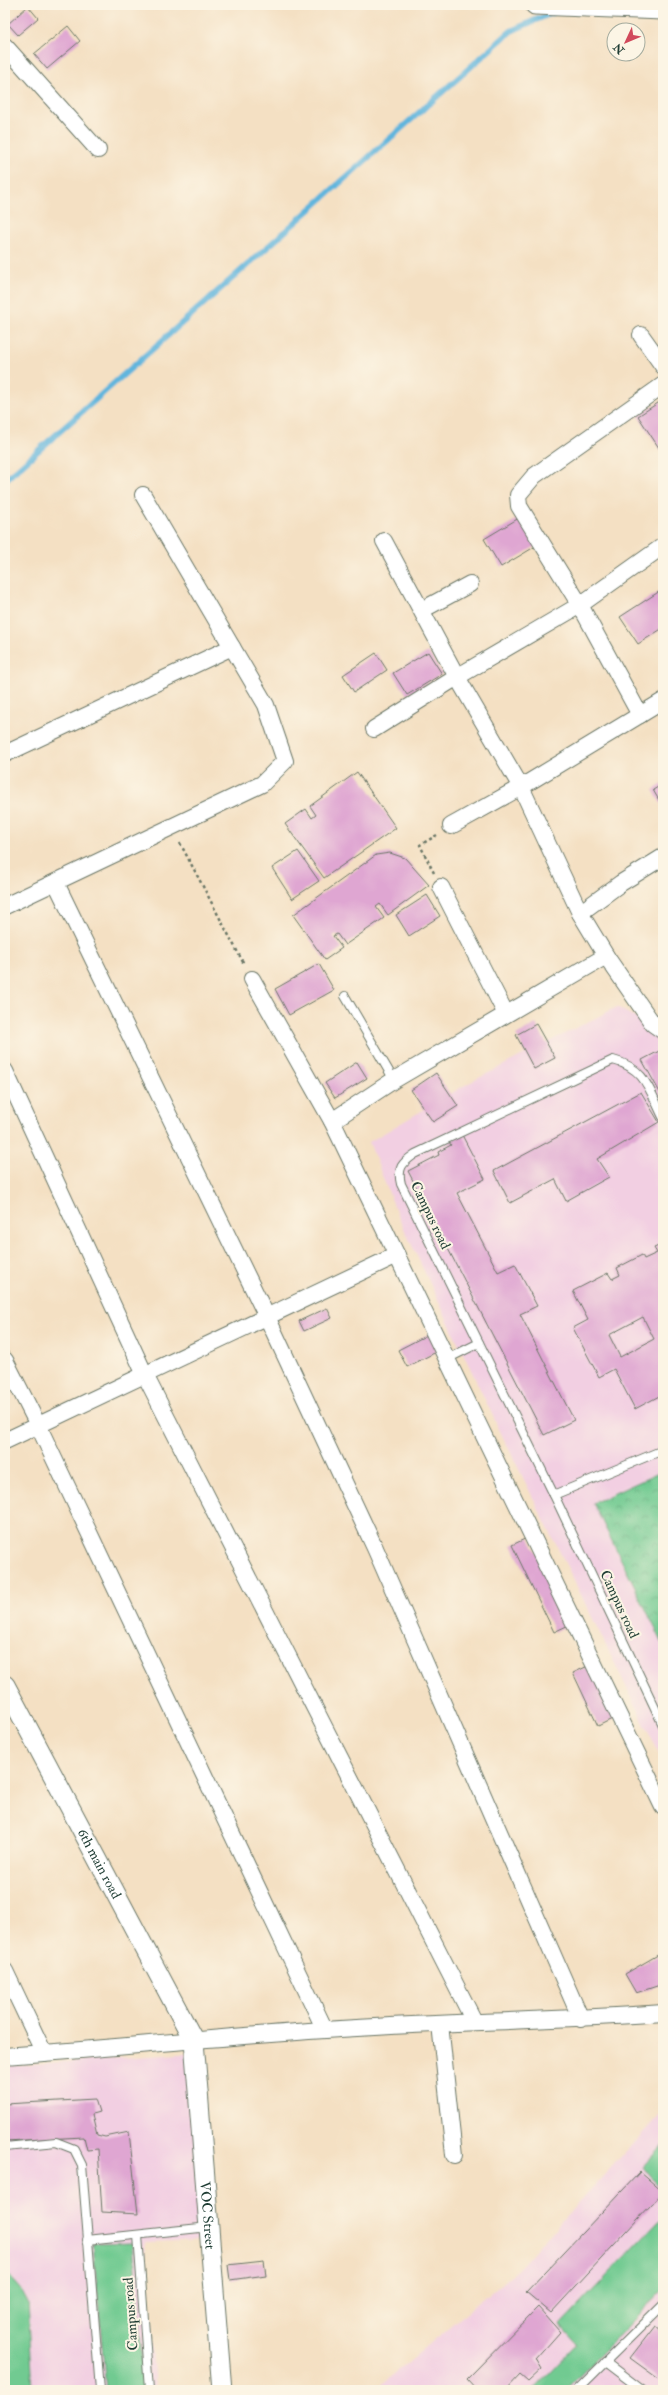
<svg xmlns="http://www.w3.org/2000/svg" width="668" height="2395" font-family="'IM FELL Double Pica',serif">
	<defs>
		<pattern id="park-crowns" width="20" height="18" patternUnits="userSpaceOnUse"><rect width="20" height="18" fill="#71ca91"/><path d="M2 6a3 3 0 1 1 6 0M12 15a3 3 0 1 1 6 0" fill="none" stroke="#5ca577"/></pattern>
	</defs>
	<rect width="100%" height="100%" fill="#fcf5e5"/>
	<filter id="ink" filterUnits="userSpaceOnUse"><feTurbulence type="fractalNoise" baseFrequency=".025" numOctaves="2"/><feDisplacementMap in="SourceGraphic" scale="8" xChannelSelector="R" yChannelSelector="G"/><feConvolveMatrix kernelMatrix="1 2 1 2 8 2 1 2 1" color-interpolation-filters="sRGB"/></filter>
	<filter id="wash" filterUnits="userSpaceOnUse"><feTurbulence type="fractalNoise" baseFrequency=".012" numOctaves="4" result="noise"/><feDisplacementMap in="SourceGraphic" scale="16" xChannelSelector="R" yChannelSelector="G"/><feGaussianBlur stdDeviation="0.9" result="paint"/><feColorMatrix in="noise" values="0 0 0 0 0 0 0 0 0 0 0 0 0 0 0 0 0 1.4 0 .05"/><feComposite in="paint" operator="in"/></filter>
	<g filter="url(#wash)">
		<rect width="100%" height="100%" fill="#f4e0c3"/>
		<!-- built -->
		<g fill="#f2cfe2">
			<polygon points="617,1007 663,1034 663,1761 499,1429 398,1216 369,1142 467,1084"/>
			<polygon points="180,2054 200,2054 214,2240 145,2242 155,2390 5,2390 5,2066"/>
			<polygon points="663,2111 663,2390 375,2390 515,2272"/>
		</g>
		<!-- grass -->
		<g fill="#71ca91" stroke="#488462">
			<polygon points="663,2146 663,2192 643,2167"/>
			<polygon points="663,2217 663,2290 566,2390 533,2390 577,2344 560,2325"/>
			<polygon points="133,2242 144,2390 106,2390 93,2243"/>
			<polygon points="5,2271 21,2289 28,2302 33,2390 8,2390"/>
		</g>
		<!-- park -->
		<polygon fill="url(#park-crowns)" stroke="#488462" points="663,1471 663,1644 593,1503"/>
		<g fill="none" stroke-linecap="round" stroke-linejoin="round">
			<!-- stream -->
			<polyline stroke="#61b5dd" stroke-width="6" points="5,480 511,31 554,12"/>
		</g>
		<g id="blocks">
			<!-- building -->
			<g fill="#dfa6d2" fill-rule="evenodd">
				<polygon points="28,6 38,18 18,35 8,24"/>
				<polygon points="68,26 80,41 47,69 34,54"/>
				<polygon points="661,401 663,405 663,454 638,416"/>
				<polygon points="519,518 536,546 501,567 484,539"/>
				<polygon points="660,591 663,596 663,628 638,644 620,617"/>
				<polygon points="428,652 442,674 407,695 393,673"/>
				<polygon points="376,653 387,670 354,692 343,675"/>
				<polygon points="357,772 396,828 324,878 285,824 306,809 312,818 316,815 310,806"/>
				<polygon points="663,784 663,807 653,790"/>
				<polygon points="298,851 319,881 292,899 272,868"/>
				<polygon points="390,853 405,858 429,885 388,915 380,904 376,907 384,918 345,945 337,934 333,936 342,948 325,960 293,915 376,855"/>
				<polygon points="427,895 440,916 409,936 396,915"/>
				<polygon points="319,964 334,990 289,1015 275,989"/>
				<polygon points="536,1024 555,1058 534,1069 516,1035"/>
				<polygon points="663,1049 663,1098 642,1060"/>
				<polygon points="357,1062 367,1078 335,1098 325,1083"/>
				<polygon points="436,1073 458,1106 433,1122 411,1090"/>
				<polygon points="641,1092 659,1122 597,1159 609,1177 566,1201 555,1179 510,1203 494,1171"/>
				<polygon points="462,1135 485,1179 457,1193 498,1272 515,1264 537,1306 520,1314 574,1420 544,1435 408,1171 439,1155 438,1152 451,1145 449,1142"/>
				<path d="M663 1244V1394L635 1409 614 1369 599 1377 573 1328 588 1320 573 1291 608 1273 612 1279 620 1275 617 1268 642 1255 644 1259 657 1253 654 1248ZM643 1317 654 1339 620 1357 609 1335Z"/>
				<polygon points="327,1308 332,1318 304,1331 299,1321"/>
				<polygon points="429,1334 438,1351 407,1367 398,1350"/>
				<polygon points="529,1537 571,1624 554,1632 512,1545"/>
				<polygon points="590,1665 616,1717 598,1726 573,1673"/>
				<polygon points="663,1952 663,1984 636,1993 625,1974"/>
				<polygon points="95,2099 99,2112 92,2114 97,2135 105,2137 129,2132 138,2214 102,2212 98,2149 87,2150 84,2137 5,2141 5,2104"/>
				<polygon points="640,2172 663,2192 551,2313 526,2292"/>
				<polygon points="264,2261 266,2275 230,2280 228,2265"/>
				<polygon points="538,2307 560,2332 536,2359 542,2369 528,2382 520,2375 506,2390 477,2390 467,2379"/>
				<polygon points="655,2326 663,2332 663,2382 630,2358"/>
			</g>
		</g>
	</g>
	<g filter="url(#ink)">
		<use href="#blocks" fill-opacity="0" stroke="#6a7666" stroke-width="1"/>
		<g fill="none" stroke-linecap="round" stroke-linejoin="round">
			<!-- service casing -->
			<g stroke="#6a7666" stroke-width="10">
				<g id="service">
					<polyline points="345,996 394,1080"/>
					<polyline points="447,1359 479,1343"/>
					<polyline points="663,1450 554,1495 663,1725"/>
					<path d="M554 1495 401 1184C397 1168 402 1163 415 1154L613 1060C645 1068 649 1089 663 1117"/>
					<polyline points="5,2147 56,2142 74,2149 82,2165 100,2390"/>
					<polyline points="138,2235 149,2390"/>
					<polyline points="87,2240 209,2227"/>
					<polyline points="605,2362 642,2390"/>
					<polyline points="577,2390 663,2305"/>
				</g>
			</g>
			<!-- minor casing -->
			<g stroke="#6a7666" stroke-width="18">
				<g id="minor">
					<polyline points="5,46 98,150"/>
					<polyline points="641,335 663,366"/>
					<polyline points="384,541 457,677 521,787 580,913 606,956 653,1024 663,1031"/>
					<polyline points="422,610 470,584"/>
					<polyline points="640,715 580,605 519,506 518,495 534,476 663,385"/>
					<polyline points="374,729 457,677 580,605 663,546"/>
					<polyline points="5,754 232,647"/>
					<polyline points="451,826 521,787 663,701"/>
					<polyline points="56,883 267,1317 375,1548 581,2019"/>
					<polyline points="441,887 506,1014"/>
					<polyline points="5,906 262,784 285,761 266,705 143,495"/>
					<polyline points="580,913 621,883 663,857"/>
					<polyline points="252,979 332,1121 663,1807"/>
					<polyline points="5,1071 145,1375 474,2021"/>
					<polyline points="332,1121 394,1080 606,956"/>
					<polyline points="5,1360 38,1425 325,2030"/>
					<polyline points="5,1441 397,1255"/>
					<polyline points="5,1971 44,2053"/>
					<polyline points="440,2024 454,2155"/>
					<path d="M5 2056C112 2048 219 2037 325 2030 438 2022 551 2021 663 2013"/>
				</g>
			</g>
			<!-- tertiary casing -->
			<g stroke="#6a7666" stroke-width="21">
				<g id="tertiary">
					<polyline points="535,5 663,10"/>
					<path id="s1" d="M5 1685 194 2041 222 2390"/>
				</g>
			</g>
			<!-- path -->
			<g stroke="#6a7666" stroke-width="2.5" stroke-dasharray="3 3" stroke-linecap="butt">
				<polyline points="180,843 244,964"/>
				<polyline points="434,873 420,845 437,835"/>
			</g>
			<!-- service -->
			<use href="#service" stroke="#fff" stroke-width="8"/>
			<!-- minor -->
			<use href="#minor" stroke="#fff" stroke-width="16"/>
			<!-- tertiary -->
			<use href="#tertiary" stroke="#fff" stroke-width="19"/>
		</g>
	</g>
	<g text-anchor="middle" stroke-width="4" stroke-linejoin="round" paint-order="stroke">
		<!-- street labels -->
		<g font-size="14" fill="#1f3d34" stroke="#fcf5e5">
			<text transform="translate(431 1215) rotate(64)" y="5">Campus road</text>
			<text transform="translate(620 1604) rotate(65)" y="5">Campus road</text>
			<text dy="5" stroke="none"><textPath href="#s1" startOffset="202">6th main road</textPath></text>
			<text dy="5" stroke="none"><textPath href="#s1" startOffset="578">VOC Street</textPath></text>
			<text transform="translate(130 2314) rotate(-94)" y="5">Campus road</text>
		</g>
	</g>
	<!-- margin -->
	<rect width="668" height="2395" fill="none" stroke="#fcf5e5" stroke-width="20"/>
	<!-- north arrow -->
	<g transform="translate(626 42) rotate(226)"><circle r="19" fill="#fcf5e5" stroke="#a4ab9e"/>
	<path d="M0-3L7 15L0 10L-7 15Z" fill="#d1495b"/>
	<text y="-6" font-size="11" font-weight="bold" text-anchor="middle" fill="#1f3d34">N</text>
	</g>
</svg>
